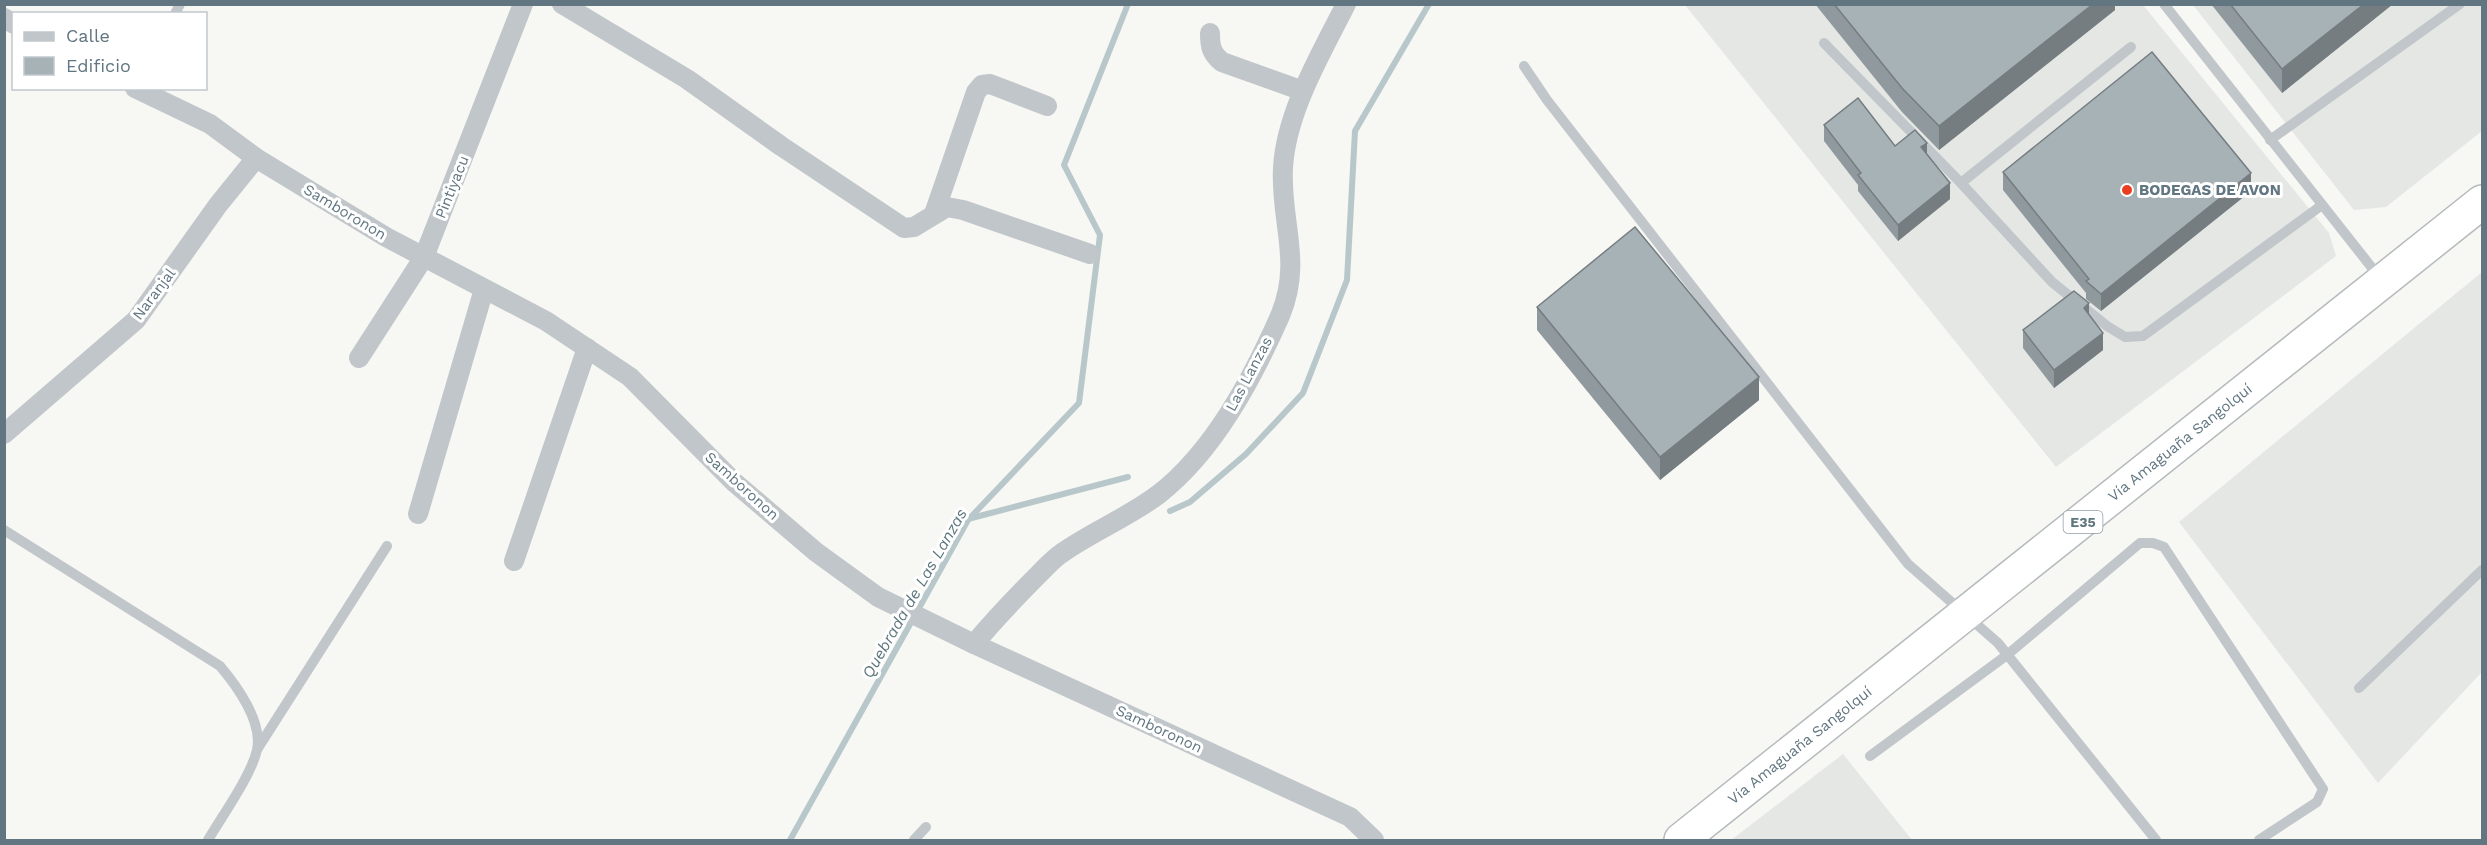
<svg xmlns="http://www.w3.org/2000/svg" width="2487" height="845" font-family="'Work Sans',sans-serif">
	<rect width="100%" height="100%" fill="#f7f7f4"/>
	<!-- built -->
	<g fill="#e5e7e5">
		<polygon points="1685,5 2143,5 2329,233 2336,256 2056,467"/>
		<polygon points="2193,5 2482,5 2482,131 2386,207 2354,210"/>
		<polygon points="2482,272 2482,672 2378,783 2179,522"/>
		<polygon points="1843,754 1912,840 1731,840"/>
	</g>
	<g fill="none" stroke-linecap="round" stroke-linejoin="round">
		<!-- stream -->
		<g stroke="#b8c7ca" stroke-width="6">
			<polyline points="1170,511 1190,502 1246,454 1303,393 1347,280 1355,131 1429,4"/>
			<polyline points="968,519 1128,477"/>
			<polyline points="790,840 968,520 1079,403 1100,235 1064,165 1128,4"/>
		</g>
		<!-- highway casing -->
		<g stroke="#b5babd" stroke-width="36">
			<g id="highway">
				<path id="s1" d="M1681 840 2482 202"/>
			</g>
		</g>
		<!-- lane -->
		<g stroke="#c0c6c9" stroke-width="10">
			<polyline points="2164,4 2380,278"/>
			<polyline points="175,14 180,4"/>
			<polyline points="1824,43 1961,183 2052,282 2107,326 2125,337 2143,336 2322,205"/>
			<polyline points="1524,66 1547,100 1908,564 1998,643 2156,840"/>
			<polyline points="2270,140 2460,4"/>
			<polyline points="1961,183 2131,47"/>
			<path d="M4 530 220 666C237 686 263 722 257 750 251 776 222 816 208 840"/>
			<polyline points="2359,688 2482,570"/>
			<polyline points="258,748 387,546"/>
			<polyline points="1870,756 2007,655 2140,543 2153,543 2164,547 2323,789 2317,802 2259,840"/>
			<polyline points="914,840 926,827"/>
		</g>
		<!-- street -->
		<g stroke="#c0c6c9" stroke-width="20">
			<polyline points="562,4 687,79 781,146 904,228 914,227 947,207 963,210 1090,254"/>
			<polyline points="4,18 14,24"/>
			<path d="M1210 33C1210 46 1211 53 1222 62L1303 91"/>
			<polyline points="135,88 210,124 256,158 386,237 546,321 630,377 734,482 816,552 878,597 974,644 1350,817 1374,840"/>
			<polyline points="934,214 976,92 982,85 990,84 1047,106"/>
			<polyline points="359,358 424,257 523,4"/>
			<polyline points="4,434 136,320 218,205 256,158"/>
			<polyline points="418,514 484,289"/>
			<polyline points="514,561 587,348"/>
			<path d="M974 644C995 619 1016 597 1039 574 1046 567 1053 559 1062 553 1093 531 1129 517 1159 494 1214 451 1252 379 1280 316 1303 261 1280 222 1283 168 1286 112 1321 54 1346 4"/>
		</g>
		<!-- highway -->
		<use href="#highway" stroke="#fff" stroke-width="33"/>
	</g>
	<!-- wall -->
	<g fill="#90999d">
		<polygon points="1815,4 2115,4 2115,10 1939,150 1902,112"/>
		<polygon points="2211,4 2393,4 2282,93"/>
		<polygon points="1824,125 1927,154 1950,199 1898,241 1858,191 1858,185 1824,141"/>
		<polygon points="2003,172 2251,191 2101,311 2086,299 2086,293 2003,190"/>
		<polygon points="1537,307 1759,400 1660,480 1537,330"/>
		<polygon points="2089,314 2103,350 2054,388 2023,348 2023,330"/>
	</g>
	<!-- shaded-wall -->
	<g fill="#757d80">
		<polygon points="2093,4 2115,4 2115,10 1939,150 1939,126"/>
		<polygon points="2364,4 2393,4 2282,93 2282,69"/>
		<polygon points="1927,143 1927,159 1921,147"/>
		<polygon points="2251,173 2251,191 2101,311 2101,294"/>
		<polygon points="1950,183 1950,199 1898,241 1898,225"/>
		<polygon points="2089,303 2089,321 2084,308"/>
		<polygon points="2103,333 2103,350 2054,388 2054,370"/>
		<polygon points="1759,377 1759,400 1660,480 1660,457"/>
	</g>
	<!-- building -->
	<g fill="#a7b2b7" stroke="#757d80" stroke-width="1.5">
		<polygon points="1834,4 2093,4 1939,126 1902,88"/>
		<polygon points="2230,4 2364,4 2282,69"/>
		<polygon points="2152,52 2251,173 2101,294 2086,281 2089,279 2003,172"/>
		<polygon points="1858,98 1895,146 1915,130 1927,143 1921,147 1950,183 1898,225 1858,175 1861,173 1824,125"/>
		<polygon points="1635,227 1759,377 1660,457 1537,307"/>
		<polygon points="2074,291 2089,303 2084,308 2103,333 2054,370 2023,330"/>
	</g>
	<!-- markers -->
	<circle fill="#eb3e21" stroke="#fff" stroke-width="2" cx="2127" cy="190" r="6"/>
	<g text-anchor="middle" stroke-width="6" stroke-linejoin="round" paint-order="stroke">
		<!-- shield labels -->
		<rect fill="#fff" stroke="#909fa7" stroke-width="1.5" x="2063.5" y="511" width="39" height="22" rx="4.5"/>
		<g font-size="14" font-weight="bold" fill="#617681">
			<text x="2083" y="527">E35</text>
		</g>
		<!-- street labels -->
		<g font-size="15" fill="#617681" stroke="#fff">
			<text transform="translate(452 187) rotate(-68)" y="5">Pintiyacu</text>
			<text transform="translate(345 212) rotate(31)" y="5">Samboronon</text>
			<text transform="translate(154 294) rotate(-53)" y="5">Naranjal</text>
			<text transform="translate(1249 374) rotate(-62)" y="5">Las Lanzas</text>
			<text dy="5" stroke="none"><textPath href="#s1" startOffset="638">Vía Amaguaña Sangolquí</textPath></text>
			<text transform="translate(742 486) rotate(42)" y="5">Samboronon</text>
			<text transform="translate(1159 729) rotate(25)" y="5">Samboronon</text>
			<text dy="5" stroke="none"><textPath href="#s1" startOffset="152">Vía Amaguaña Sangolquí</textPath></text>
		</g>
		<!-- poi labels -->
		<g font-size="15" font-weight="bold" fill="#617681" stroke="#fff" text-anchor="start">
			<text x="2139" y="195">BODEGAS DE AVON</text>
		</g>
		<!-- water labels -->
		<g font-size="16" font-style="italic" fill="#5c767c" stroke="#fff">
			<text transform="translate(914 593) rotate(-60)" y="6">Quebrada de Las Lanzas</text>
		</g>
	</g>
	<!-- border -->
	<rect width="2487" height="845" fill="none" stroke="#617681" stroke-width="12"/>
	<!-- legend -->
	<rect x="12" y="12" width="195" height="78" fill="#ffffff" stroke="#c0c8cd" stroke-width="1.5"/>
	<rect x="24" y="32" width="30" height="9" fill="#c0c6c9" stroke="#c0c8cd" stroke-width="1.5"/>
	<text x="66" y="42" font-size="18" fill="#617681">Calle</text>
	<rect x="24" y="57" width="30" height="18" fill="#a7b2b7" stroke="#c0c8cd" stroke-width="1.5"/>
	<text x="66" y="72" font-size="18" fill="#617681">Edificio</text>
</svg>
